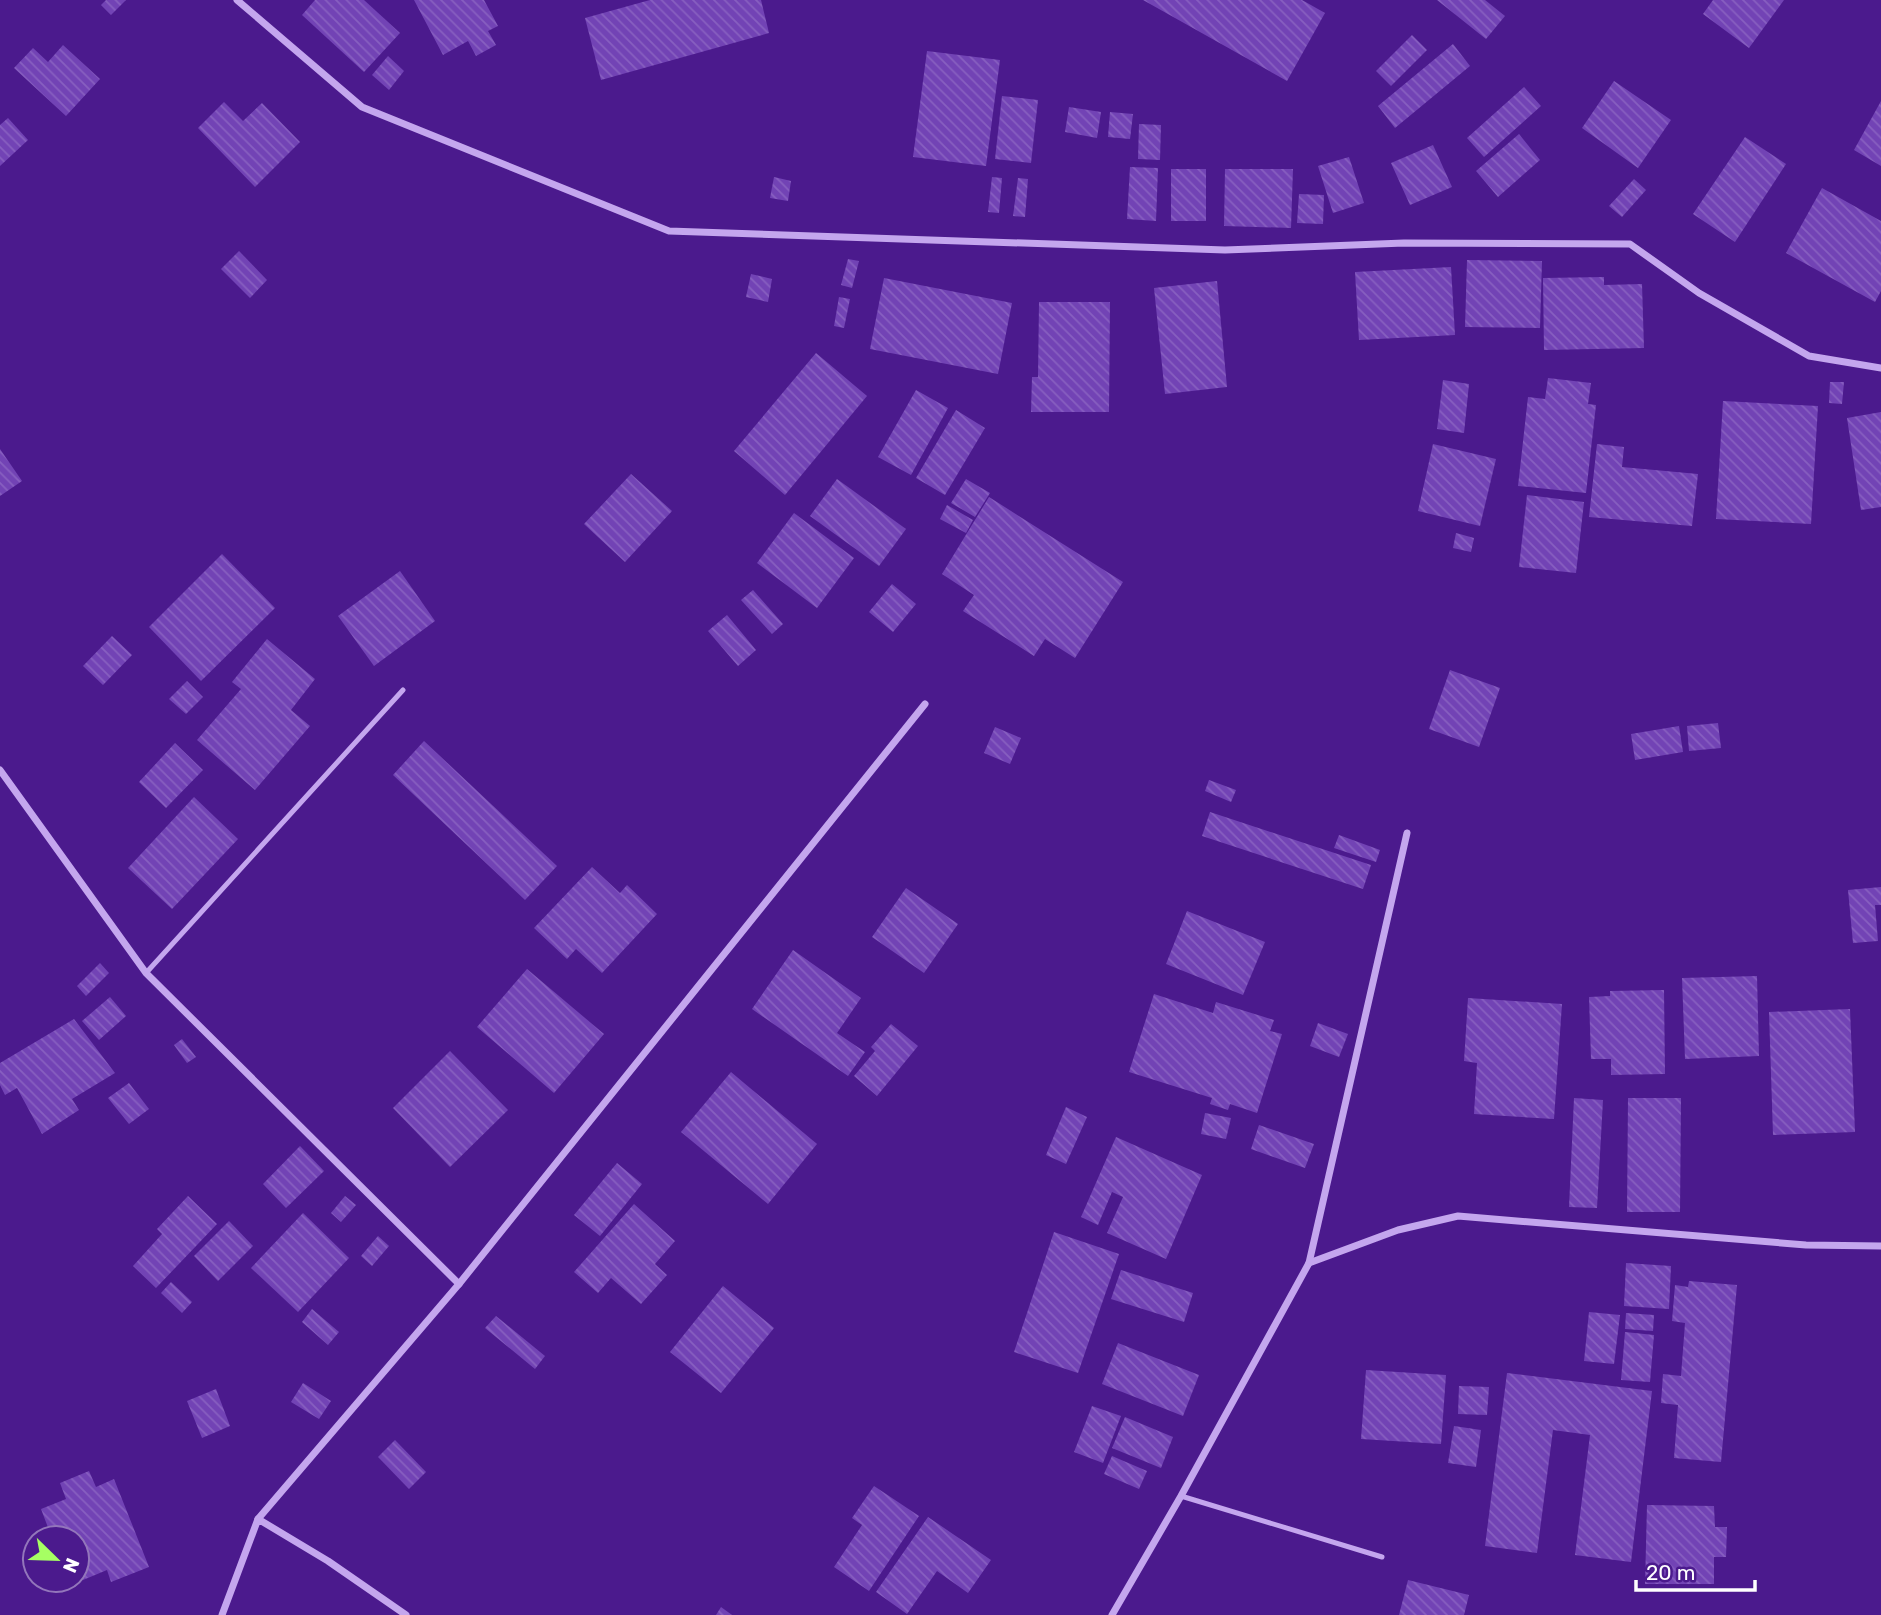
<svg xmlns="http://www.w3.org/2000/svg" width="1881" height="1615" font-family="Rubik,sans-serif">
	<defs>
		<pattern id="building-back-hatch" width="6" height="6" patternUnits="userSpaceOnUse" patternTransform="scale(1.75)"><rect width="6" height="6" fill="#7243b5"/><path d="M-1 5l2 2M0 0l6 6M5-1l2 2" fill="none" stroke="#875fc0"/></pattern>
	</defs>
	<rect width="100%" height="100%" fill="#4b1a8d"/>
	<!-- building -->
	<g fill="url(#building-back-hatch)">
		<polygon points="106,0 126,0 111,15 101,5"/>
		<polygon points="315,0 364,0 400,33 364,72 302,15"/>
		<polygon points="414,0 484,0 498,26 488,31 496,45 476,56 468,41 443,55"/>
		<polygon points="650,0 761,0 769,33 601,80 585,18"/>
		<polygon points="1143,0 1302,0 1325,13 1287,81"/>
		<polygon points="1437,0 1485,0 1505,16 1486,39"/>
		<polygon points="1713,0 1784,0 1749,48 1703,14"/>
		<polygon points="1412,35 1427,50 1391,86 1376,71"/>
		<polygon points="1453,44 1470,66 1395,128 1378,106"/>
		<polygon points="63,45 100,79 66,116 14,68 33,48 48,62"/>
		<polygon points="927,51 1000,60 986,166 913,157"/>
		<polygon points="388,56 404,71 389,90 372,75"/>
		<polygon points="1614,81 1671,120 1638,168 1582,128"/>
		<polygon points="1524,87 1541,106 1484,157 1467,138"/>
		<polygon points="1002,96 1038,100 1031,163 995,159"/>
		<polygon points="1881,101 1881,166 1854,150"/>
		<polygon points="224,102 243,121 262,103 300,142 255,187 198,128"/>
		<polygon points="1069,107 1101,112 1097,138 1065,132"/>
		<polygon points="1110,112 1133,114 1130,139 1108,137"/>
		<polygon points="8,118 28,140 0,166 0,125"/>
		<polygon points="1139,124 1161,125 1160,160 1138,159"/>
		<polygon points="1519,134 1540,160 1498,197 1476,171"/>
		<polygon points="1745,137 1786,164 1735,242 1693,214"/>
		<polygon points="1433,145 1452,187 1410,205 1391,163"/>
		<polygon points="1349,157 1364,203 1333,213 1318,166"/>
		<polygon points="1130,167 1158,168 1156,221 1127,219"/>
		<rect x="1171" y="169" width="35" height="52"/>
		<polygon points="1225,169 1293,169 1291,228 1224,226"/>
		<polygon points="774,177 791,181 788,201 770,198"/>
		<polygon points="992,177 1002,178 999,213 988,212"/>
		<polygon points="1018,178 1028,179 1025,217 1013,216"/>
		<polygon points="1634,179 1646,190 1622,217 1609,206"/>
		<polygon points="1822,188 1881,221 1881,291 1875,302 1786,253"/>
		<polygon points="1299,194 1324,195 1323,224 1297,223"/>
		<polygon points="239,251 267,280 250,298 221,269"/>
		<polygon points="848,259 859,261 852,288 841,285"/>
		<polygon points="1467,260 1542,261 1540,328 1465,327"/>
		<polygon points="1451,267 1455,335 1359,340 1355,272"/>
		<polygon points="751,274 772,279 768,302 746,297"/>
		<polygon points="1604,277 1604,285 1642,284 1644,348 1544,350 1543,278"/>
		<polygon points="884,278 1012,303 998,374 870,349"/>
		<polygon points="1217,281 1227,387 1165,394 1154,288"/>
		<polygon points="839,297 850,299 844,328 834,326"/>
		<polygon points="1039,302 1110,302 1109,412 1031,412 1032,377 1038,377"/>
		<polygon points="816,353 867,396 785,495 734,451"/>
		<polygon points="1548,378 1591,383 1588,404 1596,405 1586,493 1518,486 1528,397 1545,399"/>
		<polygon points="1443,380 1469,384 1464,433 1437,429"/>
		<polygon points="1830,382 1844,382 1842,404 1829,403"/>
		<polygon points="916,390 948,408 911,475 878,457"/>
		<polygon points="1723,401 1818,406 1811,524 1716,519"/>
		<polygon points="956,410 985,428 945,495 916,478"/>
		<polygon points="1881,412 1881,507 1861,510 1847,418"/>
		<polygon points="1433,444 1496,459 1480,526 1418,511"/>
		<polygon points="1597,444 1624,447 1622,467 1698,474 1692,526 1589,517"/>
		<polygon points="0,449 22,481 0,496"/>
		<polygon points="631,474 672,511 625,562 584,524"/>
		<polygon points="837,479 906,529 879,566 810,516"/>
		<polygon points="966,479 990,493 975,517 951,503"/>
		<polygon points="1527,495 1584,502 1576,573 1519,567"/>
		<polygon points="989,497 1123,582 1075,658 1045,639 1034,656 963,611 974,595 942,574"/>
		<polygon points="947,505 973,520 966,533 940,519"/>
		<polygon points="794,513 854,558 817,608 757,563"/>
		<polygon points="1456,533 1474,538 1471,552 1453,548"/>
		<polygon points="222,554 275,608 201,681 149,627"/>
		<polygon points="400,571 435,621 374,666 338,616"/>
		<polygon points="892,584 916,604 893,632 869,612"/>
		<polygon points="753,590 783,624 772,634 741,600"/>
		<polygon points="727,615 756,650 738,666 708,631"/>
		<polygon points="112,636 132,655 103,685 83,666"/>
		<polygon points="267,639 315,679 291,710 310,726 255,790 197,740 241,689 232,682"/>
		<polygon points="1450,670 1500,688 1479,747 1429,729"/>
		<polygon points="187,681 203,697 186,714 169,699"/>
		<polygon points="1718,723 1721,748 1689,751 1687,726"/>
		<polygon points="1679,726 1683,752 1635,760 1631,734"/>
		<polygon points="995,727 1021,738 1010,764 984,753"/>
		<polygon points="424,741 557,866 525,900 393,775"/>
		<polygon points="175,743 203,770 166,808 139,782"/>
		<polygon points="1209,780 1236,790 1231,802 1205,791"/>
		<polygon points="194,797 238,839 172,909 128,868"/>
		<polygon points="1210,812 1371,865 1363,889 1202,836"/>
		<polygon points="1339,835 1380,850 1376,862 1334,848"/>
		<polygon points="592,867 620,893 627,885 657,914 602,973 576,949 567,959 534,928"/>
		<polygon points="1881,887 1881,905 1875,905 1878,941 1853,943 1848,890"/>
		<polygon points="906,888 958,924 924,973 872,937"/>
		<polygon points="1187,911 1265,942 1243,995 1166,964"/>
		<polygon points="793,950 861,998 837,1033 865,1052 848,1076 752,1009"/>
		<polygon points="100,963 109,973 86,996 77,986"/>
		<polygon points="527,969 604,1034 554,1093 477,1027"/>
		<polygon points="1757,976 1759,1056 1685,1059 1682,978"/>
		<polygon points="1664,990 1665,1074 1611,1075 1611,1059 1591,1059 1589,997 1610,996 1610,991"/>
		<polygon points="1154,994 1213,1013 1216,1002 1274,1020 1270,1031 1282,1034 1257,1113 1230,1104 1228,1110 1210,1104 1212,1098 1129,1072"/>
		<polygon points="110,997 126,1016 99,1040 82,1021"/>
		<polygon points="1468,998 1562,1004 1554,1119 1474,1114 1477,1063 1464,1061"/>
		<polygon points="1850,1009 1855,1132 1773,1135 1769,1012"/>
		<polygon points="74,1019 115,1073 72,1099 79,1110 42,1134 17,1088 5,1095 0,1085 0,1063"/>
		<polygon points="1318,1023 1348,1034 1339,1057 1310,1046"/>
		<polygon points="891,1024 918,1046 877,1096 854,1076 875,1051 871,1047"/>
		<polygon points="182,1039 196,1057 187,1063 174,1045"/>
		<polygon points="450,1051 508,1110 450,1167 393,1108"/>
		<polygon points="731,1072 817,1144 768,1204 681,1132"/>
		<polygon points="129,1083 149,1109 129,1124 108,1098"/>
		<polygon points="1574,1098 1603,1100 1597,1208 1569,1207"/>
		<polygon points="1628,1098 1681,1098 1680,1212 1627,1212"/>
		<polygon points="1066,1107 1087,1117 1066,1164 1046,1155"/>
		<polygon points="1205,1113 1231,1118 1226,1139 1201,1134"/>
		<polygon points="1259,1125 1314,1144 1305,1168 1251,1149"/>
		<polygon points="1116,1137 1202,1175 1166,1259 1107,1233 1123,1197 1112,1192 1098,1225 1081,1217"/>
		<polygon points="300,1146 324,1171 286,1208 263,1184"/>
		<polygon points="617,1163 642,1184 600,1236 574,1215"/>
		<polygon points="188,1196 217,1224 156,1288 133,1266 162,1234 157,1229"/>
		<polygon points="345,1196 356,1205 341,1222 331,1213"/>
		<polygon points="634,1204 675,1241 655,1264 667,1275 641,1304 611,1278 598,1293 574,1272"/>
		<polygon points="303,1213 349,1258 298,1312 251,1268"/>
		<polygon points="229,1221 253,1246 218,1281 194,1256"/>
		<polygon points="1054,1232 1119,1254 1078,1373 1014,1352"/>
		<polygon points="378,1236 389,1246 372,1266 361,1256"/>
		<polygon points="1626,1263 1671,1266 1669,1309 1624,1306"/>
		<polygon points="1121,1270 1193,1293 1184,1322 1111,1299"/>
		<polygon points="1689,1281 1737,1285 1721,1462 1674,1458 1678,1405 1661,1403 1663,1374 1681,1376 1685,1323 1672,1321 1675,1285 1688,1287"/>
		<polygon points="171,1282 192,1302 182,1313 161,1293"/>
		<polygon points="723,1286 774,1328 721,1393 670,1352"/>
		<polygon points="312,1309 339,1332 328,1345 302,1322"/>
		<polygon points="1589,1312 1620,1315 1614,1364 1584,1361"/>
		<polygon points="1626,1313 1654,1315 1653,1331 1625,1329"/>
		<polygon points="496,1316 545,1356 535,1369 485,1328"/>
		<polygon points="1625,1332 1654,1335 1650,1382 1621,1380"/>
		<polygon points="1118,1343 1199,1375 1183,1416 1102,1384"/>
		<polygon points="1366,1370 1446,1375 1441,1444 1361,1439"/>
		<polygon points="1507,1373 1652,1391 1631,1562 1575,1555 1590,1435 1553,1430 1537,1553 1485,1546"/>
		<polygon points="303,1383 331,1401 319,1419 291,1402"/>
		<polygon points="1459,1386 1489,1387 1487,1415 1458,1414"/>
		<polygon points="216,1389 230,1426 202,1438 187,1401"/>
		<polygon points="1092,1406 1121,1416 1103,1463 1074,1452"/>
		<polygon points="1125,1417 1173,1437 1161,1468 1112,1448"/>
		<polygon points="1454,1426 1481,1430 1476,1467 1448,1463"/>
		<polygon points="395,1440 426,1472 409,1489 378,1457"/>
		<polygon points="1112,1456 1147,1471 1139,1489 1104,1474"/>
		<polygon points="89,1471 96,1487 114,1479 149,1567 111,1582 107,1570 83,1580 77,1565 77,1538 65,1536 52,1538 41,1509 66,1499 60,1483"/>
		<polygon points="874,1486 919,1516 869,1591 834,1567 862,1525 852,1518"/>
		<polygon points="1647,1505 1714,1506 1715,1527 1727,1527 1726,1557 1714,1557 1714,1584 1645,1584"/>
		<polygon points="928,1517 991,1560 968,1593 937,1571 907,1614 876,1592"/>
		<polygon points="1408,1580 1469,1595 1464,1615 1399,1615"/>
		<polygon points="721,1607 732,1615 716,1615"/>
	</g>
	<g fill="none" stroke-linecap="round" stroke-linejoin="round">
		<!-- lane -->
		<g stroke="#c4a6ee" stroke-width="5">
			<polyline points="146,973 403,690"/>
			<polyline points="1181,1496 1382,1557"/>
		</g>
		<!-- street -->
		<g stroke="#c4a6ee" stroke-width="7">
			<polyline points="237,0 362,107 669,231 1225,250 1404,243 1630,244 1699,293 1809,356 1881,368"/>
			<polyline points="0,770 146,973 459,1284 258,1519"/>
			<polyline points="1309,1263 1407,833"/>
			<polyline points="459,1284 925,704"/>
			<polyline points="222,1615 258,1519 328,1561 406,1615"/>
			<polyline points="1112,1615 1181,1496 1309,1263 1398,1230 1458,1216 1806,1245 1881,1246"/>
		</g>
	</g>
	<!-- north arrow -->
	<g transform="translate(56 1559) rotate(113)"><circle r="33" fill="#4b1a8d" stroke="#9376bb" stroke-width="2"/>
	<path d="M0-5L12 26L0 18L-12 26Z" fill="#a6ff63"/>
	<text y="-10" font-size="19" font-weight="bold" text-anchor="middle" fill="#ffffff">N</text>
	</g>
	<!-- scale -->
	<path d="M1636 1580v10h119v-10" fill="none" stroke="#ffffff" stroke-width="3.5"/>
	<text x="1646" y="1580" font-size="21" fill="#ffffff" stroke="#4b1a8d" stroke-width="5" paint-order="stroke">20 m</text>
</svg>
